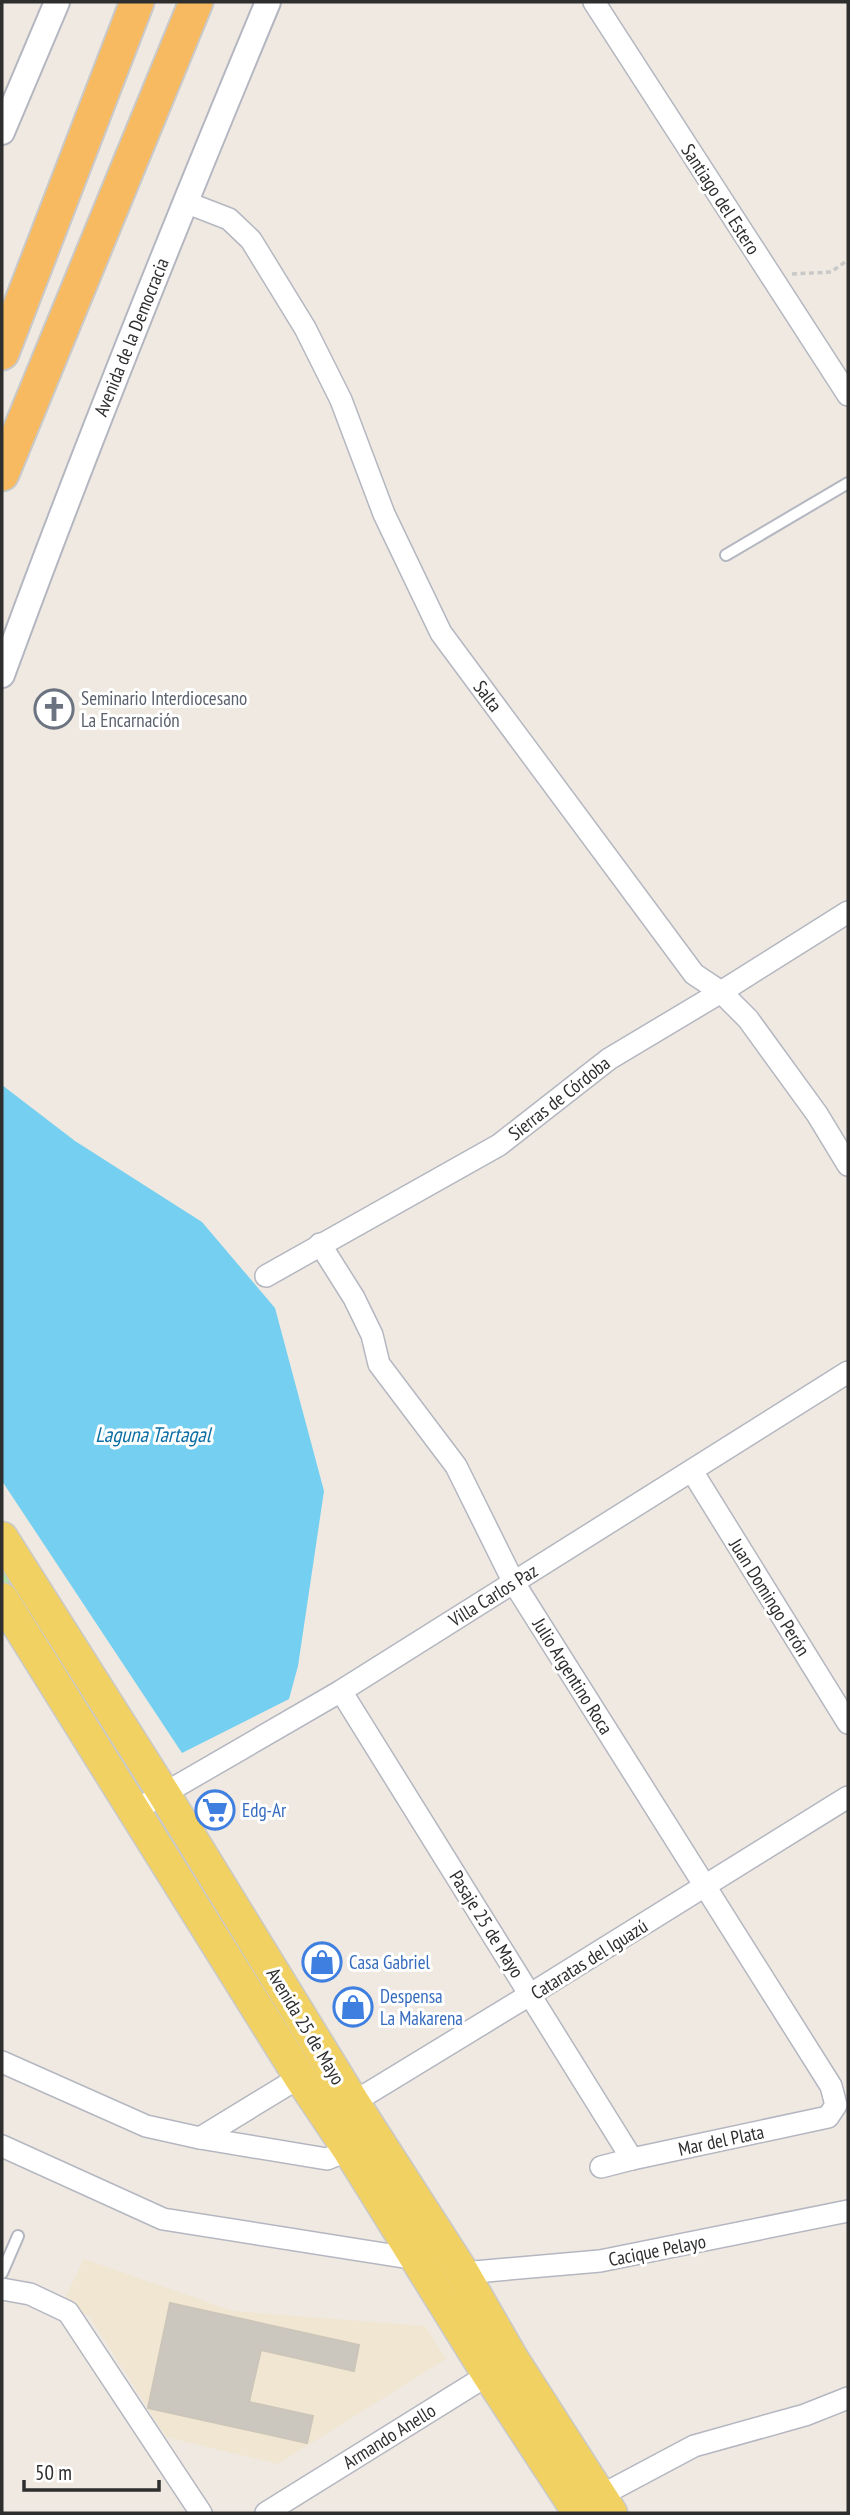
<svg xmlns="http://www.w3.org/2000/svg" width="850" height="2515" font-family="'PT Sans Narrow',sans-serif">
	<rect width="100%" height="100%" fill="#efe9e1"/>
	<!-- education -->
	<polygon fill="#f0e6d1" points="84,2259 233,2311 425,2326 446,2359 278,2464 166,2437 90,2317 63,2302"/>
	<!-- green -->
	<polygon fill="#b6e59e" points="2,1563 134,1775 132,1778 125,1777 2,1579"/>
	<!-- water -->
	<polygon fill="#75cff0" points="2,1085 75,1141 202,1222 275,1308 324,1491 298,1666 289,1699 182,1753 2,1481"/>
	<!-- building -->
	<polygon fill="#cbc7bf" stroke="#cbc5ba" stroke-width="2" points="170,2303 359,2345 354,2371 261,2350 249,2402 313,2416 307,2443 148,2408"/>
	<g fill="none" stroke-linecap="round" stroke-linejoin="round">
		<!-- service casing -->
		<g stroke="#b4b7c1" stroke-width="14">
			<g id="service">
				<polyline points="726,555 848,483"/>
				<polyline points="2,2273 18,2236"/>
			</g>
		</g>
		<!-- minor casing -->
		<g stroke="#b4b7c1" stroke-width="24">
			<g id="minor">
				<polyline points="594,2 848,395"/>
				<polyline points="185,202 229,219 251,240 305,328 341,400 384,514 441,633 694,974 721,992 748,1019 817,1114 848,1165"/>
				<polyline points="320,1244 354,1298 372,1335 379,1364 456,1466 514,1583 831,2086 836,2105 828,2117 632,2159 601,2167"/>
				<polyline points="266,1276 499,1145 609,1059 721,992 848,912"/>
				<polyline points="692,1471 848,1723"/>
				<polyline points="341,1691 632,2159"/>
				<polyline points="134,1811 341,1691 848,1372"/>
				<polyline points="2,2062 146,2126 200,2138 327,2159 349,2150"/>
				<polyline points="344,2108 531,1994 848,1797"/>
				<polyline points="200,2138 300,2077"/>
				<polyline points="2,2146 163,2219 416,2259"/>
				<polyline points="463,2273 600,2261 848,2211"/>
				<polyline points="2,2289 30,2294 68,2312 201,2513"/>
				<polyline points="600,2496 694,2446 805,2415 848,2398"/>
				<polyline points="266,2513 499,2368"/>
			</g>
		</g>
		<!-- tertiary casing -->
		<g stroke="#b4b7c1" stroke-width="28">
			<g id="tertiary">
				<polyline points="2,132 57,2"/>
				<path d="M2 675C85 448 175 225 268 2"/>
			</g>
		</g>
		<!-- primary casing -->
		<g stroke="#c9c9c9" stroke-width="35">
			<g id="primary">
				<polyline points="2,1538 164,1794 353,2102 463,2273 513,2360 611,2513"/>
				<polyline points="2,1599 300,2077 349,2150 488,2374 579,2513"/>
			</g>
		</g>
		<!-- trunk casing -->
		<g stroke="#c9c9c9" stroke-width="37">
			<g id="trunk">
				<polyline points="2,353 137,2"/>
				<polyline points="2,474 196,2"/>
			</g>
		</g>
		<!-- path -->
		<polyline stroke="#c9c9c9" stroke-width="3.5" stroke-dasharray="5 3.5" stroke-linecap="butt" points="792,274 831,272 848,260"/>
		<!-- service -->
		<use href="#service" stroke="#fff" stroke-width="10"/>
		<!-- minor -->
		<use href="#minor" stroke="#fff" stroke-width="21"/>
		<!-- tertiary -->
		<use href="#tertiary" stroke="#fff" stroke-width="24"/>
		<!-- primary -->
		<use href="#primary" stroke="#f2d163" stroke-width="32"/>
		<!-- trunk -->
		<use href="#trunk" stroke="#f8ba60" stroke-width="33"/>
	</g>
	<!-- icons -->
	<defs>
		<g id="church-ring" transform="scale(2.0125)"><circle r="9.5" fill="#fff" stroke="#6b7280" stroke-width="1.5"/><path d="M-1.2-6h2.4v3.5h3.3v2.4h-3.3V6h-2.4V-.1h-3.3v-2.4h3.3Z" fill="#6b7280"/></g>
		<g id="supermarket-ring" transform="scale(2.0125)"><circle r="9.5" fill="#fff" stroke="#3f7fe0" stroke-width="1.5"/><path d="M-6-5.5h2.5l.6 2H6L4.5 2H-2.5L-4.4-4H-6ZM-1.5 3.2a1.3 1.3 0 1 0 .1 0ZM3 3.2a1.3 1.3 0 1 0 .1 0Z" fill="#3f7fe0"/></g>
		<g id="shop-ring" transform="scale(2.0125)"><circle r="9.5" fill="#fff" stroke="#3f7fe0" stroke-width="1.5"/><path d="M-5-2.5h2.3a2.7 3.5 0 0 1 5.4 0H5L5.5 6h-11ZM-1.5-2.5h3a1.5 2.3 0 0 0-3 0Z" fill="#3f7fe0"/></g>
	</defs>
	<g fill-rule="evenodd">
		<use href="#church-ring" x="54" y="709"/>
		<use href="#supermarket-ring" x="215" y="1810"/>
		<use href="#shop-ring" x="322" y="1962"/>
		<use href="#shop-ring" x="353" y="2007"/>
	</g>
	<g text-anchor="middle" stroke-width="6" stroke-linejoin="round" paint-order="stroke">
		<!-- street labels -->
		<g font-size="19" fill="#2e2e2e" stroke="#fff">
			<text transform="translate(721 199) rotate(57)" y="7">Santiago del Estero</text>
			<text transform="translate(131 337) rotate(-68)" y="7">Avenida de la Democracia</text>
			<text transform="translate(488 696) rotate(53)" y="7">Salta</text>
			<text transform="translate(559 1098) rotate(-38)" y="7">Sierras de Córdoba</text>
			<text transform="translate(493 1595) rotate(-32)" y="7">Villa Carlos Paz</text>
			<text transform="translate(770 1597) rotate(58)" y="7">Juan Domingo Perón</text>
			<text transform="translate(573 1676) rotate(58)" y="7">Julio Argentino Roca</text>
			<text transform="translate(487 1924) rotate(58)" y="7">Pasaje 25 de Mayo</text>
			<text transform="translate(589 1959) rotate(-32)" y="7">Cataratas del Iguazú</text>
			<text transform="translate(306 2026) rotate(59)" y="7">Avenida 25 de Mayo</text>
			<text transform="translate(721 2140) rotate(-12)" y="7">Mar del Plata</text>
			<text transform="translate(657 2250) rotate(-11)" y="7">Cacique Pelayo</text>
			<text transform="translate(389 2436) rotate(-32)" y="7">Armando Anello</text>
		</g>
		<!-- worship labels -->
		<g font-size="19" fill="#5b616d" stroke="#fff" text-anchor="start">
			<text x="81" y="705">Seminario Interdiocesano<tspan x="81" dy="22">La Encarnación</tspan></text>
		</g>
		<!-- shop labels -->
		<g font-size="19" fill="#366cbe" stroke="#fff" text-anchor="start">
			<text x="242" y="1817">Edg-Ar</text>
			<text x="349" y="1969">Casa Gabriel</text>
			<text x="380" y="2003">Despensa<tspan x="380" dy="22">La Makarena</tspan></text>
		</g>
		<!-- water labels -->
		<g font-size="21" font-style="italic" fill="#0d6fa3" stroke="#fff">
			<text x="153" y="1442">Laguna Tartagal</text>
		</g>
	</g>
	<!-- border -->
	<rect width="850" height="2515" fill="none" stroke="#2e2e2e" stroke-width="7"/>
	<!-- scale -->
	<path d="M24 2480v10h135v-10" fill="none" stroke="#2e2e2e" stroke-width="3.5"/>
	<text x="35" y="2480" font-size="21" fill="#2e2e2e" stroke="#ffffff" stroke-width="5" paint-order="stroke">50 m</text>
</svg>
